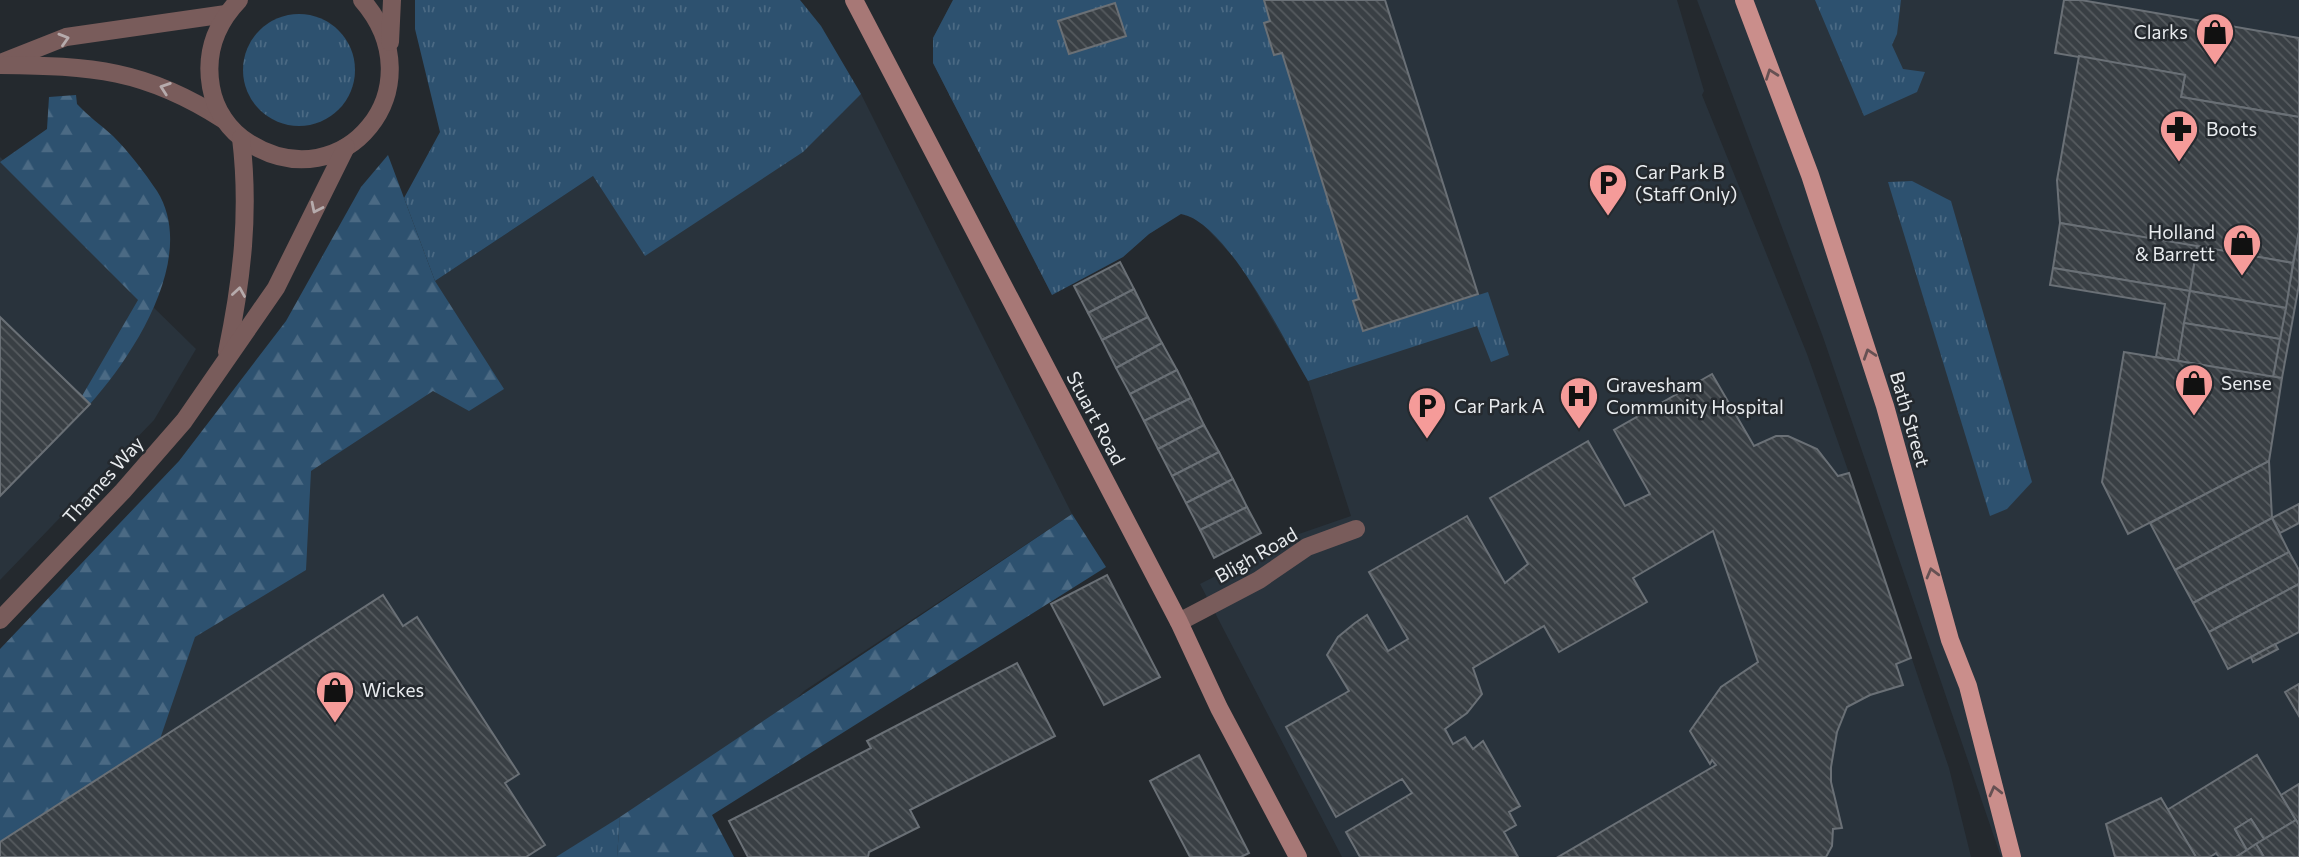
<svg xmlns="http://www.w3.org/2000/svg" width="2299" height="857" font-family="Commissioner,sans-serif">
	<defs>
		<pattern id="grass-tufts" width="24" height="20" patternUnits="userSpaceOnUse" patternTransform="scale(1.75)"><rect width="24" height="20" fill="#2d516f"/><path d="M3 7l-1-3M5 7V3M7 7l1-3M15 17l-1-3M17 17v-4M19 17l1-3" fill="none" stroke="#4b6a84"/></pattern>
		<pattern id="forest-firs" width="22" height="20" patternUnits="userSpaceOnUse" patternTransform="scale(1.75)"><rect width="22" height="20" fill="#2d516f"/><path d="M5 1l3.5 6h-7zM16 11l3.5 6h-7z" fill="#4b6a84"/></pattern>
		<pattern id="building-back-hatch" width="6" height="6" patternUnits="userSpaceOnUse" patternTransform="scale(1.75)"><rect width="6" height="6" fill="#393f44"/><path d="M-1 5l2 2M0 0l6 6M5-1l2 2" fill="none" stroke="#565b5f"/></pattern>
	</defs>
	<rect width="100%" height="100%" fill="#24292e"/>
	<!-- built -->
	<g fill="#29333c">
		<polygon points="953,0 1677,0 1704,91 1702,95 1807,354 1849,473 1949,768 1971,857 1342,857 1200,584 1296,535 1351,516 1308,381 1239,263 1195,216 1180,214 1149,234 1123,257 1052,295 933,63 933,38"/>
		<polygon points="1697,0 2299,0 2299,857 2001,857 1823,337"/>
		<polygon points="861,94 1072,514 804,691 643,857 0,857 0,707 263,433 435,281 593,176 645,255"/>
		<polygon points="0,157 196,349 154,420 0,580"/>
	</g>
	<!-- grass -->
	<g fill="url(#grass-tufts)">
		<polygon points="415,0 800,0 821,26 861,94 803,152 645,256 593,176 435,281 404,198 440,132 415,29"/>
		<path d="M953 0H1264L1270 21 1264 24 1274 55 1282 53 1359 299 1353 301 1363 331 1488 292 1509 355 1491 362 1477 326 1308 381C1284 340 1227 222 1181 214L1149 234 1123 257 1052 295 933 63V38Z"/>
		<polygon points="1815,0 1901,0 1897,34 1892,45 1903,69 1925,72 1917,92 1864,116"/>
		<circle cx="299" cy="70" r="56"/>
		<polygon points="1912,181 1951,201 2032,482 2007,509 1990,516 1888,182"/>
		<polygon points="620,817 617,857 556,857"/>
	</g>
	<!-- forest -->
	<g fill="url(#forest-firs)">
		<path d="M76 95 77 104C88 116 101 125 113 136 129 152 145 173 157 191 198 256 134 355 90 404L82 396 138 300 0 162 47 129 49 97Z"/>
		<polygon points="388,155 435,281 504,389 469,411 433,391 311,471 306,570 195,637 160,739 0,842 0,649 179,461 286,321 361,187"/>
		<polygon points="1072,514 1106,567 712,815 734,857 617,857 620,817"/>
	</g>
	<!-- building -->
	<g fill="url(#building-back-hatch)" stroke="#6a7076" stroke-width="2">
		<polygon points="1264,0 1385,0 1478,294 1363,331 1353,301 1359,299 1282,53 1274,55 1264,23 1270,21"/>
		<polygon points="2064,0 2081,0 2299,38 2299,117 2181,97 2185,75 2055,53"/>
		<polygon points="1115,3 1126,36 1069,54 1058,21"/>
		<polygon points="2079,56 2185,75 2181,97 2299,117 2299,232 2293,263 2060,223 2057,180"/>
		<polygon points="2060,223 2197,246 2190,291 2053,268"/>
		<polygon points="2299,232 2299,285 2282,378 2273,377"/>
		<polygon points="2197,246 2293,263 2286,308 2190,291"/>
		<polygon points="1120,262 1134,289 1088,313 1074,286"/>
		<polygon points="2053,268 2190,291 2178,361 2156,357 2165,304 2050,285"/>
		<polygon points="1134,289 1148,317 1102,340 1088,313"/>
		<polygon points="2190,291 2286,308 2280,339 2184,323"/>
		<polygon points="0,317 90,404 0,496"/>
		<polygon points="1148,317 1162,343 1116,368 1102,340"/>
		<polygon points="2184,323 2280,339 2273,377 2178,361"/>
		<polygon points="1162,343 1177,370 1130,394 1116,368"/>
		<polygon points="2124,352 2282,378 2269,461 2128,534 2102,482"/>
		<polygon points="1177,370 1191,398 1144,421 1130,394"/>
		<polygon points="1712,374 1754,446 1776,436 1788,436 1817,449 1838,476 1849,473 1911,658 1896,664 1903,685 1870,695 1847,707 1837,732 1831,767 1831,782 1842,828 1833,829 1832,846 1826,857 1558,857 1716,765 1712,760 1710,764 1690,731 1721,687 1758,662 1713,531 1633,578 1647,602 1559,652 1544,626 1473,668 1482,694 1467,713 1445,729 1453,744 1465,737 1473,749 1483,741 1520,806 1509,812 1516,825 1504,832 1518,857 1360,857 1346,832 1412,793 1402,779 1336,817 1286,727 1349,691 1327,655 1338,637 1355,623 1367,615 1388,651 1408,639 1369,572 1467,516 1505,583 1528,564 1490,498 1588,441 1625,506 1650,494 1614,430"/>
		<polygon points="1191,398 1204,425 1158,449 1144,421"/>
		<polygon points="1204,425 1219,452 1172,476 1158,449"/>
		<polygon points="1219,452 1233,479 1186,503 1172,476"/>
		<polygon points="2269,461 2272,518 2175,570 2150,523"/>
		<polygon points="1233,479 1247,507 1200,530 1186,503"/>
		<polygon points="2299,504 2299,523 2280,533 2272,518"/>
		<polygon points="1247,507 1261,533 1214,558 1200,530"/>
		<polygon points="2272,518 2289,552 2193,603 2175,570"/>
		<polygon points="2289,552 2299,570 2299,584 2209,632 2193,603"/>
		<polygon points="1107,575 1160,677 1104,705 1051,604"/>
		<polygon points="2299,584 2299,632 2228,669 2209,632"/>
		<polygon points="383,595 403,626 417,617 519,774 505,783 545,845 526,857 0,857 0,842"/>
		<polygon points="2275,644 2278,649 2253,662 2251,657"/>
		<polygon points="1017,663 1055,736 910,810 919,827 869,852 868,857 748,857 729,821 871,748 867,741"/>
		<polygon points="2299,684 2299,716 2285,692"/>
		<polygon points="1199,755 1249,853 1241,857 1190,857 1150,781"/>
		<polygon points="2257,755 2296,820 2264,839 2251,819 2235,829 2247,850 2236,857 2219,857 2216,853 2210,857 2196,857 2167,810"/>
		<polygon points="2299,784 2299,825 2281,795"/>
		<polygon points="2161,798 2196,857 2115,857 2106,824"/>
		<polygon points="2251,819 2264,839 2247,850 2235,829"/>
		<polygon points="2296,820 2299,825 2299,857 2264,857 2256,844"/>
		<polygon points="2256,844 2264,857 2236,857 2247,850"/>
	</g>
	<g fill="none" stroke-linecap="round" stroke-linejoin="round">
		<!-- minor -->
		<g stroke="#795c5b" stroke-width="18">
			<polyline points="3,62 66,37 226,14"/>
			<path d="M0 65C92 66 145 69 224 120"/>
			<polyline points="1179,622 1259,580 1307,547 1356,529"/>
		</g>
		<!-- tertiary -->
		<g stroke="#795c5b" stroke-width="18">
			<path d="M239 0C215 25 205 53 211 87 215 110 229 131 249 143 344 202 438 87 362 0"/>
			<polyline points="390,42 392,0"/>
			<path d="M227 352C242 280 250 212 241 138"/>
			<polyline points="0,620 123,491 184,421 276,288 346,147"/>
		</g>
		<!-- secondary -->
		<polyline stroke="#a77876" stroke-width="18" points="854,0 1179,622 1219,708 1298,857"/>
		<!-- primary -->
		<polyline stroke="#ca8e8b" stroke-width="18" points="1744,0 1810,175 1885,406 1950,640 1968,686 2012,857"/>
	</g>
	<!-- one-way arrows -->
	<defs><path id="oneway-chevron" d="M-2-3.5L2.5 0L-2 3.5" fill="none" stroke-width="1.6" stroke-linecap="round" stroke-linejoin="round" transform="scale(1.75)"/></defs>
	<g stroke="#b6abac">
		<use href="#oneway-chevron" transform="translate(64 39) rotate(-17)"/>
		<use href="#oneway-chevron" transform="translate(165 88) rotate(-161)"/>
		<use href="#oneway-chevron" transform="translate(316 208) rotate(116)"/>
		<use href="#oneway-chevron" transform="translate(239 292) rotate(-81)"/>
	</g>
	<g stroke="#665153">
		<use href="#oneway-chevron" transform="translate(1771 74) rotate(-110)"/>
		<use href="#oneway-chevron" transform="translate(1869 354) rotate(-108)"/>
		<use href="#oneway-chevron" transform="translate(1932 573) rotate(-105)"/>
		<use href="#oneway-chevron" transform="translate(1995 791) rotate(-104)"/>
	</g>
	<!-- icons -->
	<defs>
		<g id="shop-pin" transform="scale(2.0125)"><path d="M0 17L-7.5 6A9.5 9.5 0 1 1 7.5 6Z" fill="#f59b99" stroke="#24292e"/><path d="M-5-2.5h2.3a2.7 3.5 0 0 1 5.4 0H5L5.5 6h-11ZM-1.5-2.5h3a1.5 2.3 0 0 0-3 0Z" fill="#111"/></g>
		<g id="pharmacy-pin" transform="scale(2.0125)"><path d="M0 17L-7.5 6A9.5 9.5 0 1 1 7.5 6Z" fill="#f59b99" stroke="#24292e"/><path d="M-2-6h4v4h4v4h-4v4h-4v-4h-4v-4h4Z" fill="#111"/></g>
		<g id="parking-pin" transform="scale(2.0125)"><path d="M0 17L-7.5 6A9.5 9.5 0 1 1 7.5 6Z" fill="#f59b99" stroke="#24292e"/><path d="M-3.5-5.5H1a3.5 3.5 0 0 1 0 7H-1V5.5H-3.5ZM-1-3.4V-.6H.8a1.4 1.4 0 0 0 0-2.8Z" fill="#111"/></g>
		<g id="hospital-pin" transform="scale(2.0125)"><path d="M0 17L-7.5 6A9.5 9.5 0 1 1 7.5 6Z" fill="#f59b99" stroke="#24292e"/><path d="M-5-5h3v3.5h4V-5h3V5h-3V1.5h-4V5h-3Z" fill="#111"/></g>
	</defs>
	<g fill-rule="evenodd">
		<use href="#shop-pin" x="2215" y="32"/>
		<use href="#pharmacy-pin" x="2179" y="129"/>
		<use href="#parking-pin" x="1608" y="183"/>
		<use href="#shop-pin" x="2242" y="243"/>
		<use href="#shop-pin" x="2194" y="383"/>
		<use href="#hospital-pin" x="1579" y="396"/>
		<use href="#parking-pin" x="1427" y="406"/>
		<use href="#shop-pin" x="335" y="690"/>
	</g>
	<g text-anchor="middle" stroke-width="5" stroke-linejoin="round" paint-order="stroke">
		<!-- poi labels -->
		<g font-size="19" fill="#e8ebee" stroke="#24292e" text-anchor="start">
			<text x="2188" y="39" text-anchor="end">Clarks</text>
			<text x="2206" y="136">Boots</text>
			<text x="1635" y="179">Car Park B<tspan x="1635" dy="22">(Staff Only)</tspan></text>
			<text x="2215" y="239" text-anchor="end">Holland<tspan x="2215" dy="22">&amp; Barrett</tspan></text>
			<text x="2221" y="390">Sense</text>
			<text x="1606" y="392">Gravesham<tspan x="1606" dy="22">Community Hospital</tspan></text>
			<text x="1454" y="413">Car Park A</text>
			<text x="362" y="697">Wickes</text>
		</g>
		<!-- street labels -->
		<g font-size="19" fill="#e8ebee" stroke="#24292e">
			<text transform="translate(1096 418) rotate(62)" y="7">Stuart Road</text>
			<text transform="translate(1910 419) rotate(74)" y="7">Bath Street</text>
			<text transform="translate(103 480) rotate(-48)" y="7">Thames Way</text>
			<text transform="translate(1256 555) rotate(-30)" y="7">Bligh Road</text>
		</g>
	</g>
</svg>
